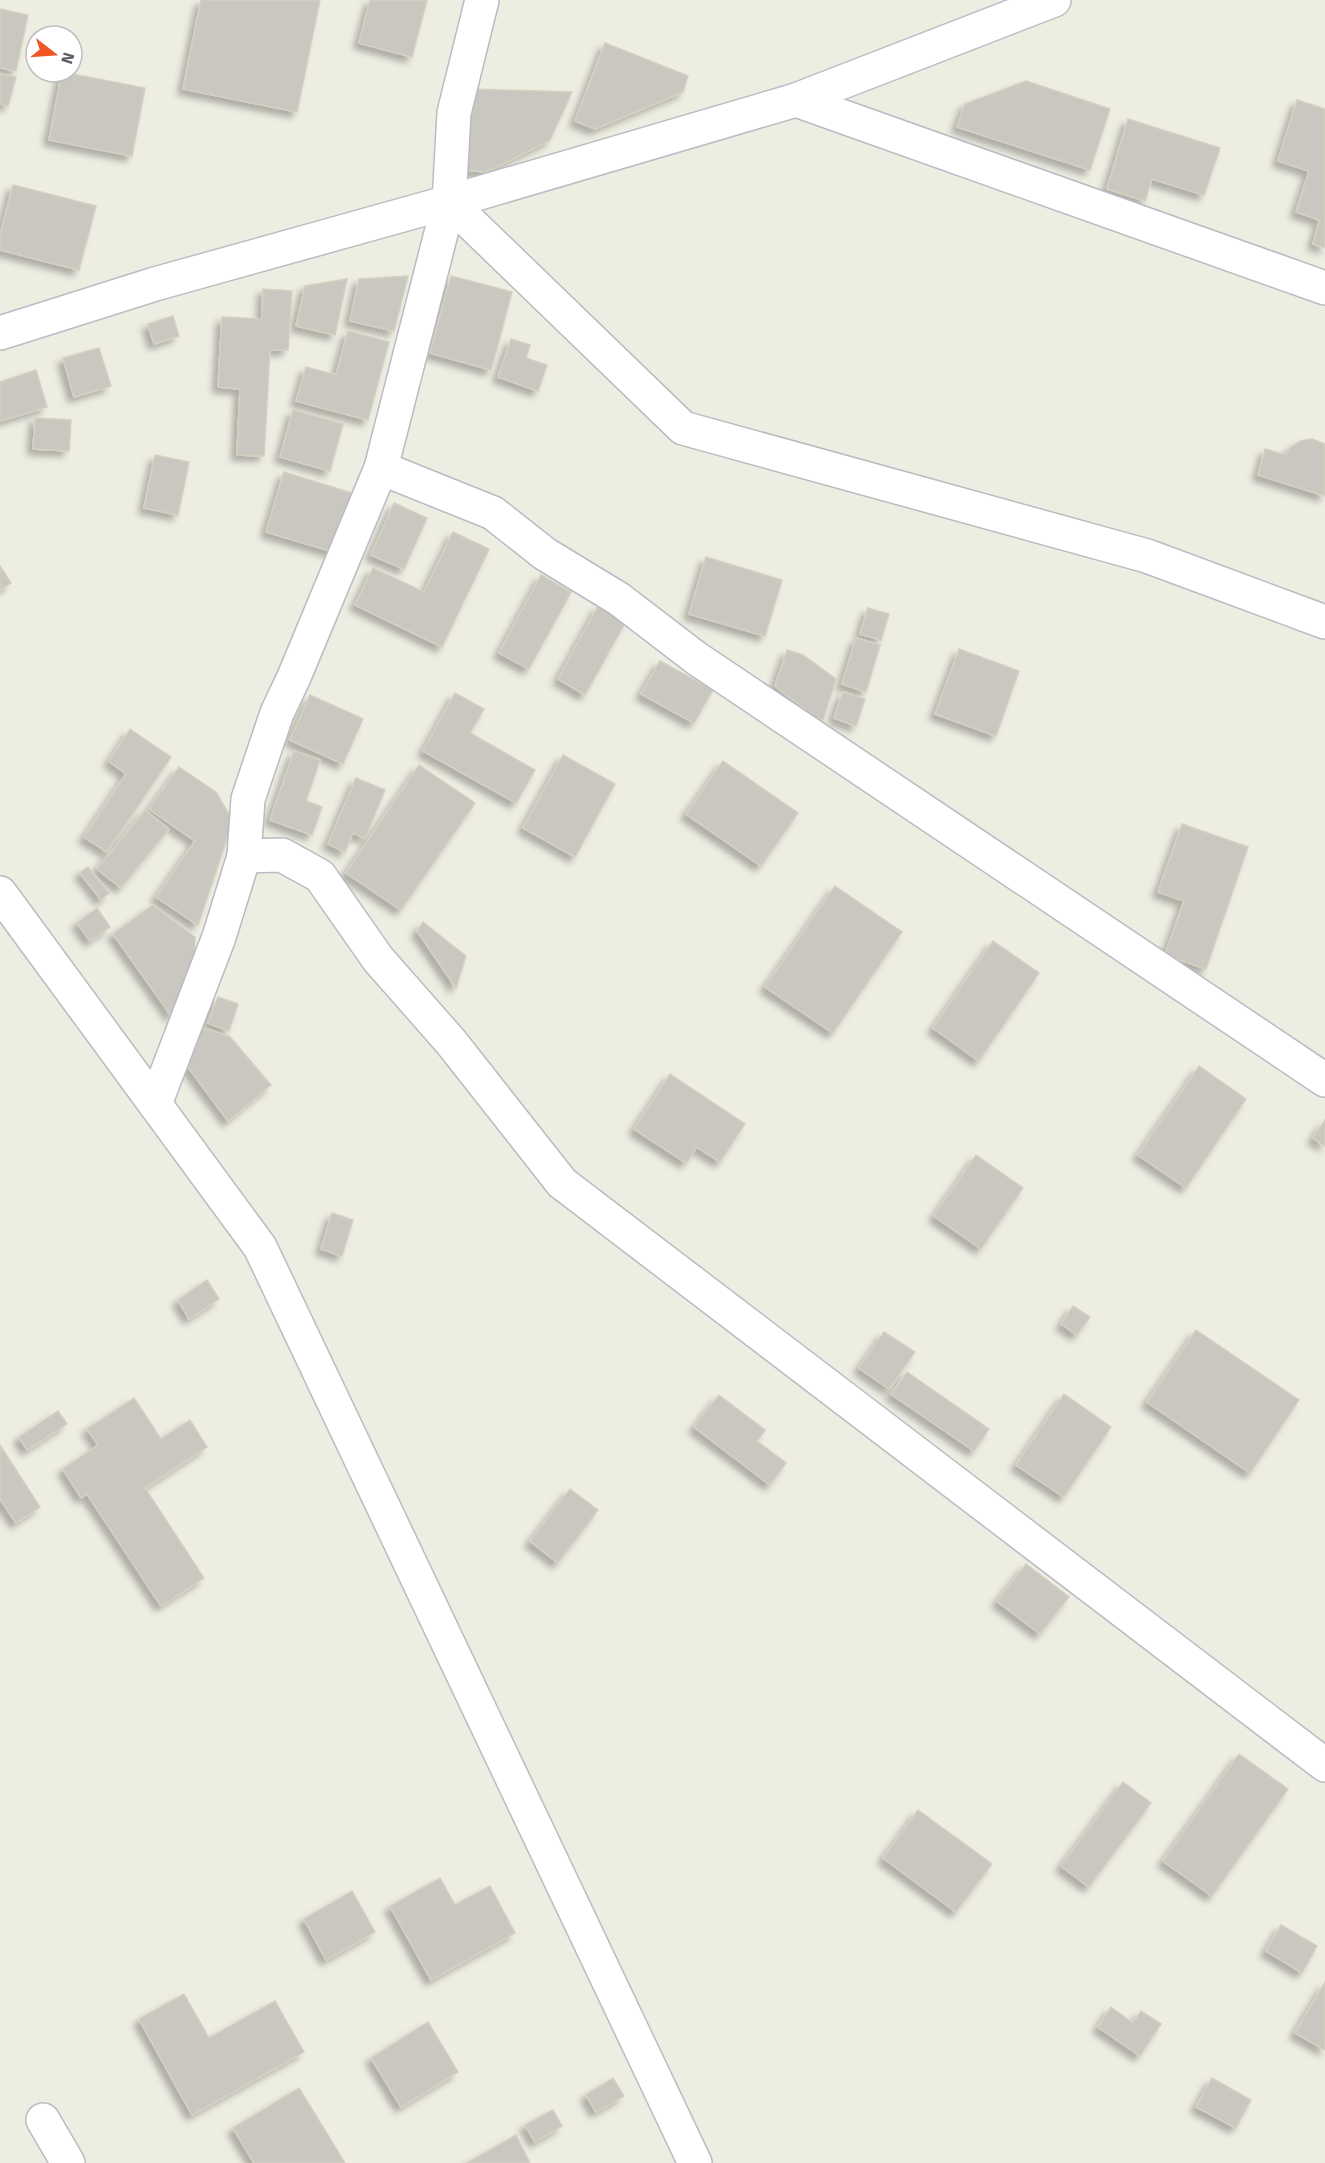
<svg xmlns="http://www.w3.org/2000/svg" width="1325" height="2163" font-family="Signika,sans-serif">
	<defs>
		<filter id="shadow"><feDropShadow dx="-5.5" dy="5.5" stdDeviation="3" flood-color="#0004"/></filter>
	</defs>
	<rect width="100%" height="100%" fill="#eeede2"/>
	<!-- building -->
	<g fill="#c9c7bf" stroke="#d3d0c0" stroke-width="1.5" filter="url(#shadow)">
		<polygon points="201,0 320,0 297,112 183,89"/>
		<polygon points="370,0 427,0 412,57 359,43"/>
		<polygon points="0,9 28,15 16,71 0,68"/>
		<polygon points="605,43 688,76 683,92 595,129 575,121"/>
		<polygon points="62,72 145,88 132,156 49,140"/>
		<polygon points="0,74 16,77 8,106 0,104"/>
		<polygon points="1026,81 1110,109 1090,170 957,127 965,104"/>
		<polygon points="468,89 572,92 550,140 486,172 465,170"/>
		<polygon points="1297,100 1325,109 1325,248 1313,244 1320,220 1296,212 1309,171 1278,161"/>
		<polygon points="1128,119 1220,148 1204,195 1152,179 1145,201 1107,189"/>
		<polygon points="13,185 96,206 79,270 0,250 0,235"/>
		<polygon points="408,276 394,331 350,321 359,279"/>
		<polygon points="451,276 512,292 491,370 430,353"/>
		<polygon points="347,279 335,335 296,326 305,286"/>
		<polygon points="263,289 292,291 288,350 270,350 264,456 237,455 240,389 218,387 222,317 262,319"/>
		<polygon points="173,316 179,336 154,344 148,324"/>
		<polygon points="348,331 389,342 368,420 296,401 306,367 336,375"/>
		<polygon points="511,339 530,345 526,358 547,365 538,391 498,377"/>
		<polygon points="99,348 111,386 74,397 63,358"/>
		<polygon points="36,370 47,407 0,421 0,382"/>
		<polygon points="293,410 343,424 330,471 280,457"/>
		<polygon points="35,418 71,420 69,451 33,449"/>
		<polygon points="1312,439 1325,444 1325,496 1258,475 1265,449 1286,455 1291,447 1301,441"/>
		<polygon points="155,455 189,462 178,515 144,508"/>
		<polygon points="284,472 352,493 334,552 266,532"/>
		<polygon points="394,503 427,518 404,569 371,555"/>
		<polygon points="453,532 489,549 442,647 355,605 373,568 424,592"/>
		<polygon points="706,557 782,580 765,636 689,614"/>
		<polygon points="0,566 11,583 0,590"/>
		<polygon points="541,575 571,592 529,669 499,653"/>
		<polygon points="598,606 626,621 585,695 558,679"/>
		<polygon points="868,608 889,614 881,640 860,634"/>
		<polygon points="856,638 880,645 866,692 842,684"/>
		<polygon points="959,649 1019,671 996,736 935,714"/>
		<polygon points="787,650 803,655 836,679 823,720 815,717 775,686"/>
		<polygon points="660,661 713,690 694,723 641,694"/>
		<polygon points="843,692 865,699 856,726 834,718"/>
		<polygon points="455,693 484,709 470,733 535,770 516,803 423,751"/>
		<polygon points="310,695 363,719 343,764 290,740"/>
		<polygon points="130,729 171,757 107,852 84,837 126,774 109,761"/>
		<polygon points="294,751 320,760 306,801 322,807 312,835 270,820"/>
		<polygon points="563,755 615,784 575,857 523,828"/>
		<polygon points="723,761 798,813 761,866 686,814"/>
		<polygon points="419,765 475,803 401,910 346,873"/>
		<polygon points="179,767 216,792 233,821 198,925 156,897 195,841 149,809"/>
		<polygon points="356,778 385,790 365,838 353,833 345,852 328,844"/>
		<polygon points="145,810 169,829 121,888 97,869"/>
		<polygon points="1182,824 1248,847 1206,969 1165,955 1184,901 1158,892"/>
		<polygon points="88,867 109,893 101,900 80,873"/>
		<polygon points="835,886 902,932 833,1033 765,987"/>
		<polygon points="153,905 195,937 194,963 172,1017 113,934"/>
		<polygon points="97,908 110,927 90,941 77,923"/>
		<polygon points="423,922 466,956 456,988 417,931"/>
		<polygon points="993,941 1039,973 979,1061 933,1028"/>
		<polygon points="218,997 238,1004 229,1031 208,1023"/>
		<polygon points="201,1027 230,1037 271,1085 228,1121 188,1067"/>
		<polygon points="1199,1066 1246,1099 1186,1188 1138,1155"/>
		<polygon points="670,1074 745,1124 720,1162 697,1147 686,1163 634,1129"/>
		<polygon points="1325,1120 1325,1146 1313,1138"/>
		<polygon points="976,1155 1023,1188 981,1249 934,1216"/>
		<polygon points="332,1213 353,1220 342,1256 321,1249"/>
		<polygon points="207,1280 219,1299 189,1319 178,1300"/>
		<polygon points="1073,1306 1090,1317 1077,1335 1061,1324"/>
		<polygon points="1196,1330 1299,1400 1250,1473 1147,1402"/>
		<polygon points="884,1332 915,1352 889,1389 859,1368"/>
		<polygon points="907,1372 989,1429 974,1451 891,1394"/>
		<polygon points="1064,1394 1111,1427 1064,1497 1016,1465"/>
		<polygon points="719,1395 765,1430 757,1441 786,1463 770,1485 694,1427"/>
		<polygon points="134,1398 161,1439 190,1420 207,1447 145,1488 204,1578 161,1606 87,1494 81,1498 63,1469 98,1445 87,1429"/>
		<polygon points="58,1411 67,1424 27,1450 19,1437"/>
		<polygon points="0,1445 40,1507 16,1523 0,1499"/>
		<polygon points="570,1489 598,1510 558,1563 530,1541"/>
		<polygon points="1026,1564 1069,1597 1040,1634 997,1601"/>
		<polygon points="1239,1754 1288,1789 1212,1896 1163,1861"/>
		<polygon points="1123,1782 1151,1803 1089,1887 1061,1866"/>
		<polygon points="918,1810 992,1864 956,1912 883,1858"/>
		<polygon points="440,1878 455,1905 490,1886 515,1933 431,1980 390,1906"/>
		<polygon points="352,1891 375,1932 326,1960 304,1919"/>
		<polygon points="1281,1925 1317,1946 1302,1973 1266,1951"/>
		<polygon points="1325,1982 1325,2050 1295,2033"/>
		<polygon points="184,1994 209,2038 275,2001 304,2052 192,2115 139,2019"/>
		<polygon points="1111,2007 1133,2023 1141,2011 1161,2024 1140,2056 1098,2027"/>
		<polygon points="428,2022 458,2072 401,2107 371,2058"/>
		<polygon points="613,2078 624,2096 596,2112 586,2095"/>
		<polygon points="1212,2078 1251,2100 1236,2128 1196,2107"/>
		<polygon points="299,2088 345,2163 254,2163 233,2128"/>
		<polygon points="553,2110 562,2126 535,2142 525,2125"/>
		<polygon points="516,2135 530,2163 467,2163"/>
	</g>
	<g fill="none" stroke-linecap="round" stroke-linejoin="round">
		<!-- street casing -->
		<g stroke="#babbc2" stroke-width="36">
			<g id="street">
				<polyline points="482,0 454,113 449,202 381,468 493,513 545,554 619,599 696,658 1325,1080"/>
				<polyline points="796,100 1325,288"/>
				<polyline points="449,202 683,428 1147,556 1325,622"/>
				<polyline points="244,856 282,855 320,876 378,959 451,1042 562,1183 1325,1765"/>
				<polyline points="0,893 260,1247 695,2163"/>
				<polyline points="155,1104 219,937 244,856 248,799 277,713 294,677 381,468"/>
				<polyline points="43,2120 68,2163"/>
			</g>
		</g>
		<!-- secondary casing -->
		<g stroke="#bbbdc4" stroke-width="36">
			<polyline id="secondary" points="0,333 155,284 449,202 796,100 1054,0"/>
		</g>
		<!-- street -->
		<use href="#street" stroke="#fff" stroke-width="33"/>
		<!-- secondary -->
		<use href="#secondary" stroke="#fff" stroke-width="33"/>
	</g>
	<!-- north arrow -->
	<g transform="translate(54 54) rotate(107)"><circle r="28" fill="#ffffff" stroke="#bdbec1" stroke-width="1.5"/>
	<path d="M0-4.5L10 22L0 15L-10 22Z" fill="#f05626"/>
	<text y="-9" font-size="16" font-weight="bold" text-anchor="middle" fill="#5a5d64">N</text>
	</g>
</svg>
